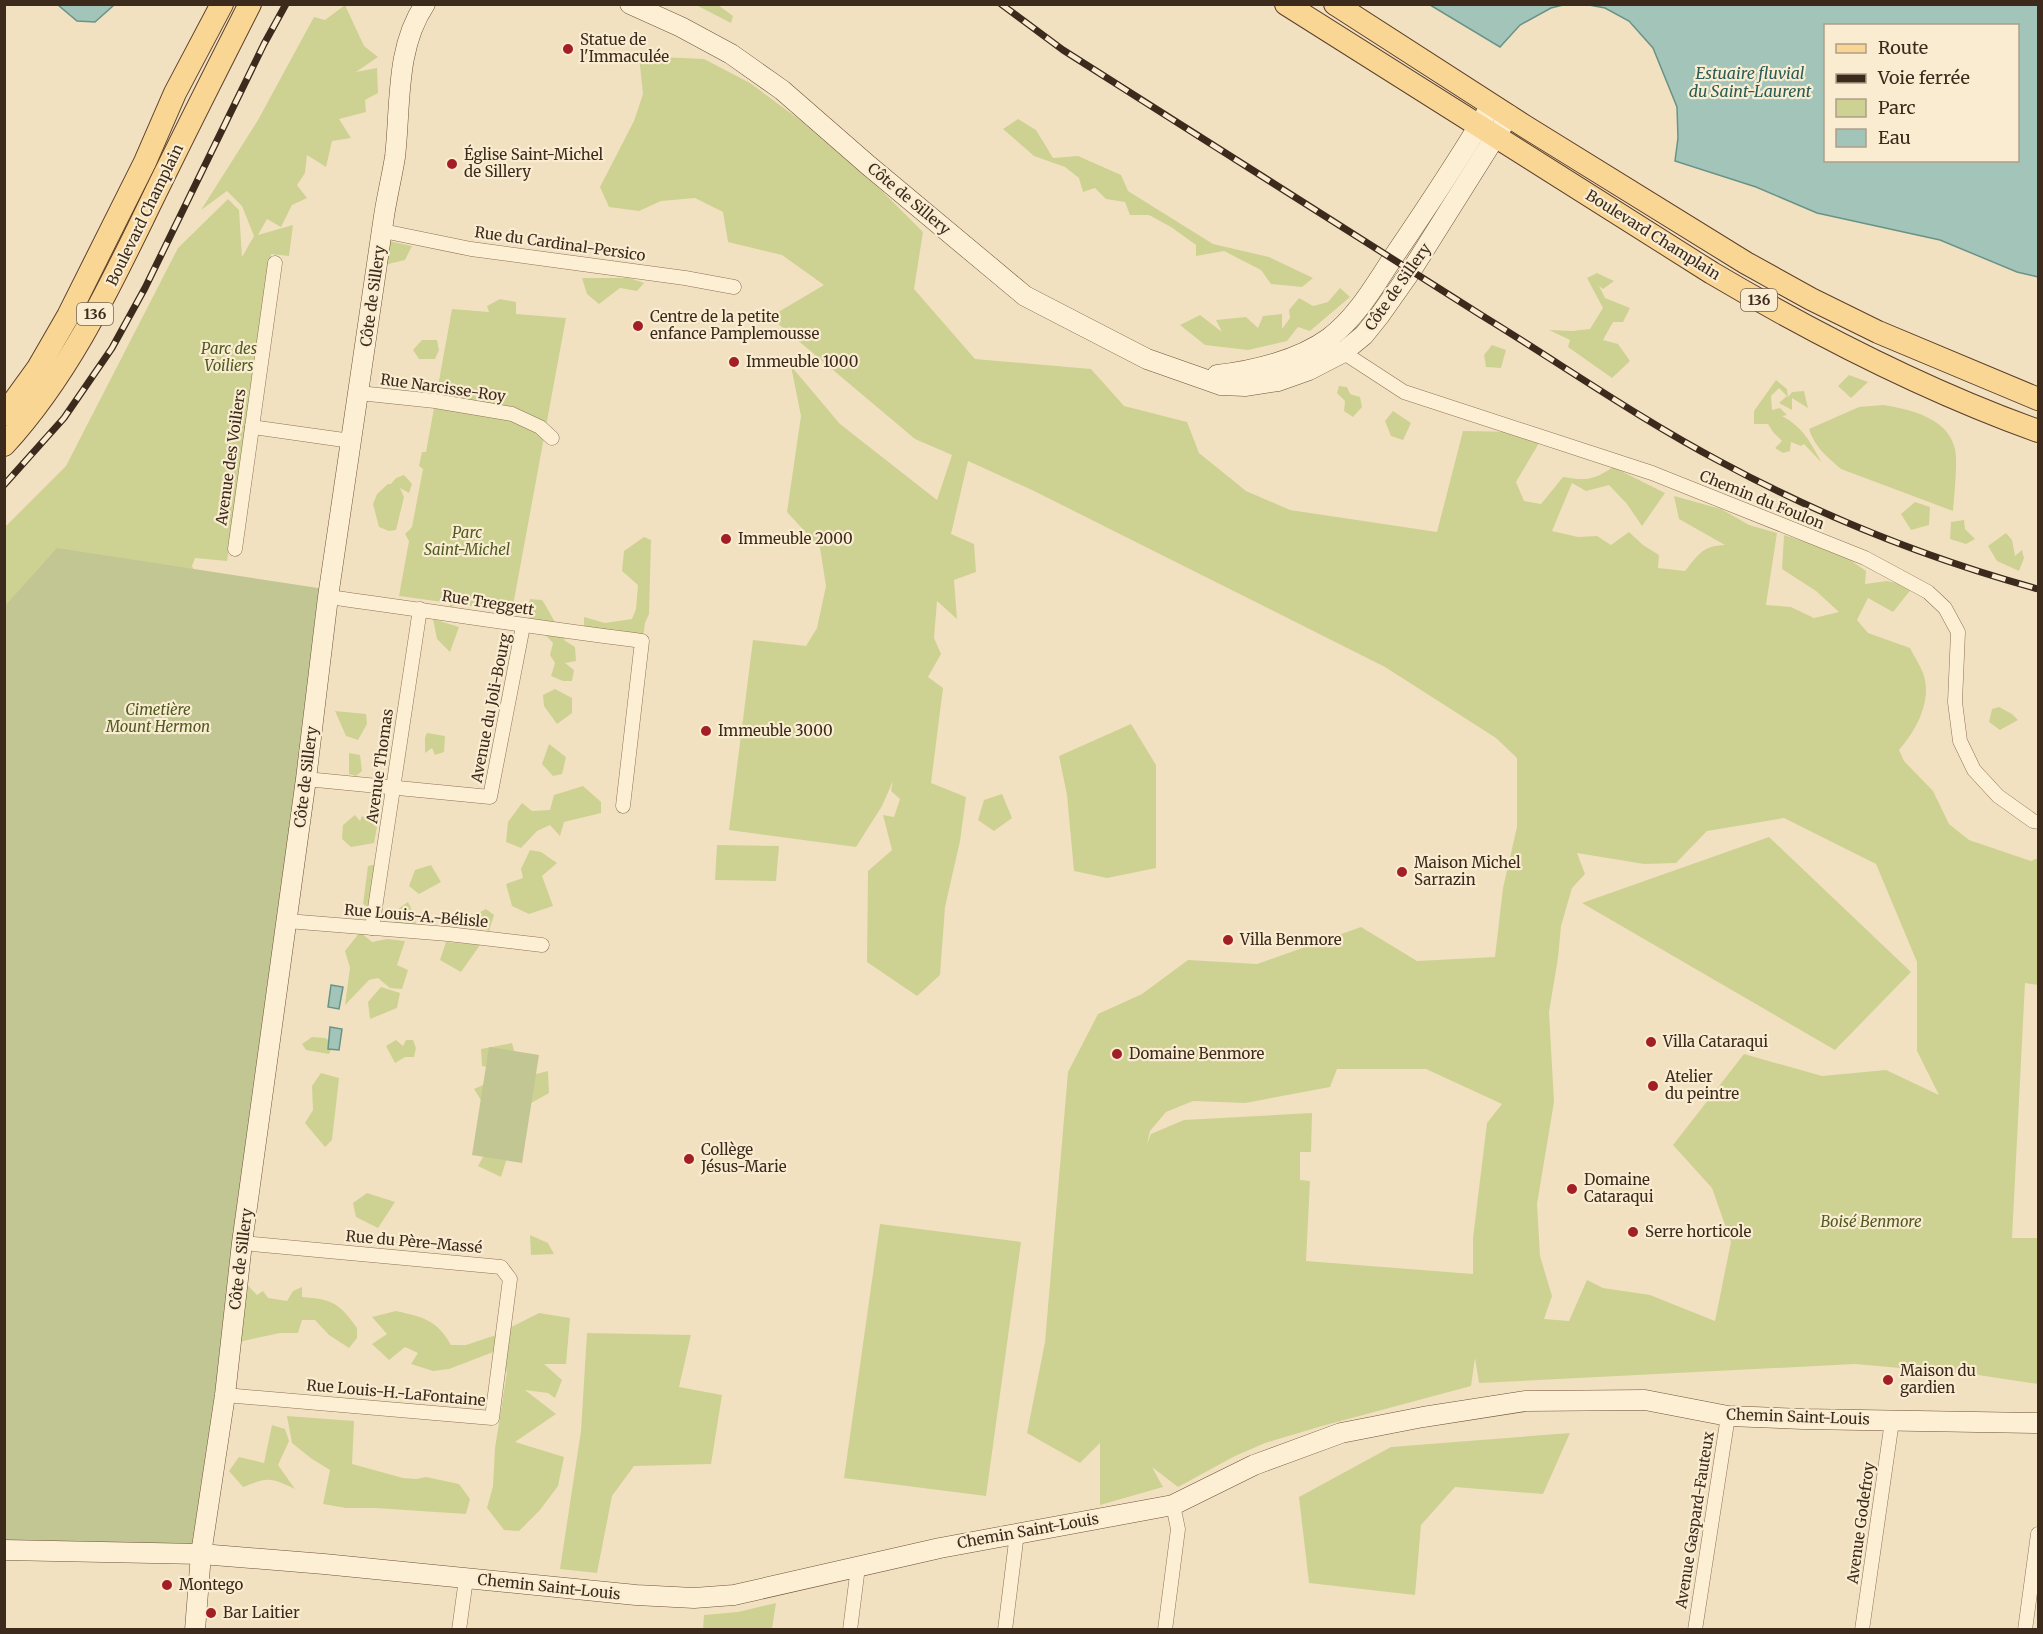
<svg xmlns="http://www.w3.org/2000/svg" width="2043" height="1634" font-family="Merriweather,serif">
	<rect width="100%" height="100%" fill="#f2e1c0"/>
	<!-- green -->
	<g fill="#cdd293" fill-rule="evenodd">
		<polygon points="345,5 364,46 378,57 356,72 377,68 378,93 365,100 366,112 339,119 351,138 332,141 326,167 307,155 305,173 297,185 307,198 292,205 281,227 267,219 258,235 293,225 289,256 271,254 227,561 195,558 192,566 202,591 5,1536 5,527 66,466 178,248 228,199 239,210 242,257 254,236 242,206 227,191 201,210 258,120 314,17 325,20"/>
		<polygon points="696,5 718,5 733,16 731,23"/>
		<path d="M639 56 704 59 750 83 800 120 881 190 923 232 914 289 975 359 1091 369 1124 406 1187 422 1199 453 1246 491 1290 510 1437 532 1463 431 1519 432 1539 443 1516 482 1524 501 1541 504 1563 477C1586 481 1594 480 1613 467L1665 493 1642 526 1627 504 1609 485 1586 491 1572 483 1552 531 1578 537 1597 536 1611 545 1629 532 1643 545 1659 555 1658 568 1685 571C1699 554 1702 546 1725 545L1679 519 1674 496 1721 509 1749 525 1777 533 1766 605 1791 607 1814 618 1839 612 1816 591 1782 569 1784 535 1842 554 1866 571 1865 584 1887 581 1913 587 1893 612 1868 598 1857 620 1868 633 1910 648C1914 656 1920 665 1923 673 1933 700 1916 731 1899 750L1904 761 1933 791 1949 824 1969 840 2031 861 2038 858V985L2025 983 2012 1238H2038V1384L1978 1375 1855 1364 1479 1383 1475 1358 1471 1386 1322 1426 1265 1443 1235 1456 1178 1487 1152 1467 1163 1487 1100 1505V1443L1080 1463 1027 1433 1045 1342 1068 1072 1098 1014 1142 994 1188 960 1257 964 1361 927 1417 961 1495 957 1503 888 1517 827V758L1496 738 1385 667 1032 490 968 461 951 534 974 544 976 572 954 580 957 619 937 601 934 638 941 654 928 677 943 688 931 783 966 797 960 841 945 907 940 975 917 996 867 962 868 871 892 850 883 815 894 817 900 799 891 791 893 781 882 806 856 847 729 830 753 640 806 646 817 628 826 586 820 548 787 512 801 416 791 366 840 424 937 500 952 455 915 439 770 317 824 285 782 255 728 242 723 212 695 198 661 201 639 211 609 207 600 187 634 121 643 94ZM1784 818 1876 864 1917 962V1051L1939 1095 1886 1070 1822 1076 1744 1054 1673 1145 1712 1188 1731 1242 1715 1321 1650 1295 1603 1288 1587 1280 1569 1321 1544 1319 1552 1296 1540 1256 1537 1204 1554 1102 1549 1012 1558 958 1561 926 1572 888 1585 874 1577 853 1644 864 1676 863 1707 831ZM1337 1069H1426L1502 1104 1487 1123 1473 1238V1274L1306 1261 1310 1181 1300 1180V1152H1311L1312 1113 1184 1120 1151 1134 1147 1144 1150 1131 1166 1112 1193 1101 1245 1103 1330 1087Z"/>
		<polygon points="1018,119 1036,130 1053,158 1078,156 1121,175 1128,191 1213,244 1269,257 1313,278 1302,287 1271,284 1261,270 1224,251 1196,256 1196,245 1171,227 1149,215 1130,215 1125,202 1106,199 1095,188 1083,192 1079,178 1065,167 1034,156 1003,129"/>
		<polygon points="389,241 412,246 405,260 384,265"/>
		<polygon points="1597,273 1614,281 1603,289 1599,286 1605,298 1630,308 1623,322 1613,322 1603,340 1618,344 1630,361 1612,378 1568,347 1570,340 1549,330 1572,331 1590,329 1603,308 1587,278"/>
		<polygon points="582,278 629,278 644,283 637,291 620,288 599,304 587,294"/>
		<polygon points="1340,288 1350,297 1310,331 1298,327 1287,341 1248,350 1205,345 1180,325 1200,315 1222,332 1216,320 1246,317 1258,328 1263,316 1282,314 1282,329 1290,318 1289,310 1299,298 1313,306 1328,302"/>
		<polygon points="500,299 516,302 516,314 566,318 512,611 456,604 450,608 450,603 399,596 409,541 405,534 412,527 423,469 419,466 422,452 426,452 452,309 489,312 487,306"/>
		<polygon points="422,340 437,340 439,350 435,359 419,359 413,350"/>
		<polygon points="1492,345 1506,350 1501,368 1486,367 1484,355"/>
		<polygon points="1849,375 1868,382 1851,398 1838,386"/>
		<path d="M1776 380 1787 389 1788 397 1792 392 1804 391 1808 408 1792 398V410L1779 403 1787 396 1779 388 1771 396 1772 410 1780 408 1787 415 1782 416C1804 428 1810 442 1822 463L1804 444 1801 446 1791 442 1790 451 1783 453 1775 448 1782 441 1773 432 1768 424H1754V411Z"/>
		<polygon points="1339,386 1347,387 1350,394 1360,397 1362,407 1353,417 1344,411 1345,401 1337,393"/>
		<path d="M1883 405C1910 409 1948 418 1955 449 1958 461 1954 497 1953 511L1841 469C1827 457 1814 446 1809 429L1859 407Z"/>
		<polygon points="1393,411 1411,423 1403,440 1391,436 1385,421"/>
		<polygon points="404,475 412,484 409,493 400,488 404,497 396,530 389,531 379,527 373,504 377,494 388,484 391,484 396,478"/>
		<polygon points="1915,502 1930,507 1929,525 1911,530 1901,514"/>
		<polygon points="1964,520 1965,529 1975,539 1966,544 1950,539 1951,522"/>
		<polygon points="2006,533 2012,540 2015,556 2022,550 2024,558 2019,571 1997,561 1988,546"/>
		<polygon points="644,537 651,540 649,614 645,623 643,638 584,630 584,617 605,623 632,619 636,609 638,585 622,571 624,551"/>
		<path d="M530 599 542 600C551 613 555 626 566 637L564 640 575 647 576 661 565 663 574 670 572 681H563L551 676 555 663 550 655 553 643 526 614Z"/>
		<polygon points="433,619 459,627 450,652 437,639"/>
		<polygon points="555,689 572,698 572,713 557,724 544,706 543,695"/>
		<polygon points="1999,707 2012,714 2018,720 2000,730 1989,722 1992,709"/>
		<polygon points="335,711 366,714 367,724 358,740 346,736"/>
		<polygon points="1131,724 1156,765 1156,868 1107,878 1074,871 1067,795 1059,756"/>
		<polygon points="427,733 445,736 444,752 435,755 432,748 425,753 425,738"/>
		<polygon points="549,744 566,757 562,774 553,776 542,764"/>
		<polygon points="349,753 360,755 362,771 356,776 349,774"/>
		<polygon points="583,786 601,802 601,813 564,822 560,836 550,825 537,831 521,848 506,842 508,822 522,803 532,811 550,810 554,795"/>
		<polygon points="1002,794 1012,818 994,831 978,820 984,800"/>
		<polygon points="355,815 360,821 362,816 377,827 374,843 351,847 342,839 343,825"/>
		<polygon points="1769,837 1911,972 1835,1050 1582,903"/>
		<polygon points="717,845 779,846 776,881 715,880"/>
		<polygon points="530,850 541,852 557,863 542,876 553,906 529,914 512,906 506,884 523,878 521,869"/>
		<polygon points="388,861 382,915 363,904 368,866"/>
		<polygon points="431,865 441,882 419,894 409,886 415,870"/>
		<polygon points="408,902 415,916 416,928 398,928 391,914"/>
		<polygon points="486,909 494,915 489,931 467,919"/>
		<polygon points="360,932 372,942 387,939 405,941 397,965 408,970 402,989 390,988 378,978 369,980 345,1005 350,968 345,951"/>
		<polygon points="446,942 480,945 461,972 440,960"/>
		<polygon points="381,987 400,993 397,1008 370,1019 368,1002"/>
		<polygon points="312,1037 325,1038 334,1043 329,1054 306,1050 302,1044"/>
		<polygon points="396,1040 403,1046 406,1040 413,1040 416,1048 414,1057 405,1057 395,1063 386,1046"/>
		<polygon points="512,1043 518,1065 528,1076 548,1071 549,1093 526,1106 484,1105 474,1089 490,1082 506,1070 482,1066 481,1049"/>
		<polygon points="321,1073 339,1078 332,1140 325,1147 305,1123 313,1110 312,1086"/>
		<polygon points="488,1148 508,1155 501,1177 478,1166"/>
		<polygon points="367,1193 395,1202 378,1228 356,1217 353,1203"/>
		<polygon points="880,1224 1021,1242 986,1496 844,1478"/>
		<polygon points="530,1235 548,1243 554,1254 531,1255"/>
		<path d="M230 1267 257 1295 263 1291 268 1298 287 1301 293 1291 302 1287V1297C333 1299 340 1304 357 1328V1338L349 1348 329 1335 315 1320H302L298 1333H280L238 1342Z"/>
		<path d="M396 1311C423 1317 437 1320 451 1345H466L496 1335 539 1313 570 1318 566 1364H544L562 1380 555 1398 548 1393 525 1390 556 1414 515 1442 564 1457 558 1486 540 1510 519 1531 504 1530 487 1508 493 1486 495 1448 507 1372 496 1351 449 1369 433 1371 411 1364 418 1353 405 1347 389 1360 372 1344 387 1334 372 1317Z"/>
		<polygon points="587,1333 691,1335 679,1387 722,1395 711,1464 634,1466 612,1496 597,1573 560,1569 581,1431"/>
		<polygon points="287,1416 354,1421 352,1464 403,1478 416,1479 426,1477 459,1484 470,1499 466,1514 375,1508 346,1508 323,1504 330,1470 312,1459 292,1443"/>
		<path d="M272 1425 285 1429 289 1441 278 1465 295 1489C269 1477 269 1477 243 1487L229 1471 239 1457 264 1463Z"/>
		<polygon points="1570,1433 1543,1494 1455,1487 1421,1525 1415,1595 1309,1583 1299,1497 1391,1447"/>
		<polygon points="776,1603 772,1629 703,1629 704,1615 738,1612"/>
	</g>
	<!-- cemetery -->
	<g fill="#c2c693">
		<polygon points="57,548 331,590 201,1554 5,1545 4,607"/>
		<polygon points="489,1047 539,1055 522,1163 472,1155"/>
	</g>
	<!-- water -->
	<g fill="#a3c4b9" stroke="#699387" stroke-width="1.5" fill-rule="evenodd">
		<polygon points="58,5 114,5 95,22 77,21"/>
		<polygon points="1430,5 1563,5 1551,8 1520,25 1500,47"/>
		<path d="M1589 5H2038V277L2017 272 1940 240 1817 213 1756 187 1675 161 1678 138 1677 107 1653 48 1629 21 1605 8ZM1826 26H2018V160H1826Z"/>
		<polygon points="331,985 343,987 339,1009 328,1007"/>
		<polygon points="330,1027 342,1029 339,1050 328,1049"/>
	</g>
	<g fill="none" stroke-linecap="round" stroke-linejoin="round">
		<!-- street casing -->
		<g stroke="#8e7156" stroke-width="15">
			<g id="street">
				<polyline points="383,231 471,249 685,278 734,287"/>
				<polyline points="1338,349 1404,392 1652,473 1865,558 1928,592 1945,608 1958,632 1955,702 1960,741 1974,770 1998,796 2033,821 2038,822"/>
				<polyline points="359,393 435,401 512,414 540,427 552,438"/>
				<polyline points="252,427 351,441"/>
				<polyline points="235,549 275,263"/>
				<path d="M328 597C433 611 537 628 642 641L623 806"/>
				<polyline points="306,779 490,797 523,626"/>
				<polyline points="287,921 448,934 542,945"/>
				<polyline points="372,928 420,609"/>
				<polyline points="225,1395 492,1418 510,1279 501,1267 242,1243"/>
				<polyline points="459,1630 466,1579"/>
				<polyline points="850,1630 858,1567"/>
				<polyline points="1005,1630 1017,1533"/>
				<polyline points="1165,1630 1178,1529 1173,1505"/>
				<polyline points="1695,1630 1728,1416"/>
				<polyline points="1862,1630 1892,1421"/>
				<polyline points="2025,1630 2038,1534"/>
			</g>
		</g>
		<!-- secondary casing -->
		<g stroke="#6f5239" stroke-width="21">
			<g id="secondary">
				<polyline points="630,4 681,27 731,54 782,90 868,165 1025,296 1147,359 1221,385 1245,386 1278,381 1309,370 1342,353 1364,335 1380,315 1411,271 1509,115"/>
				<path d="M1217 375C1253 371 1299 360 1329 338 1357 317 1375 285 1394 256 1426 209 1457 162 1486 114"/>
				<polyline points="4,1550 201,1554 324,1564 636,1595 694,1598 734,1595 940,1548 1173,1505 1254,1465 1341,1433 1423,1417 1526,1401 1645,1400 1728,1416 1803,1419 2038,1423"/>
				<path d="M195 1630 201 1554 225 1395 242 1243 306 779 328 597 384 216C387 196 392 176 395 157 401 105 395 49 425 4"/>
			</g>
		</g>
		<!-- primary casing -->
		<g stroke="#5b3f2b" stroke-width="24">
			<g id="primary">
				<path d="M1286 4 1712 273C1817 335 1924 390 2038 431"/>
				<polyline points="1335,4 1526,127 1746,263 1811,299 1878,332 2038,399"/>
				<polyline points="4,415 38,368 68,316 145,162 175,93 222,4"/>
				<path d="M4 445C70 373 110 286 152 200 184 134 217 69 250 4"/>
			</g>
		</g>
		<!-- street -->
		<use href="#street" stroke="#fcefd4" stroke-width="14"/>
		<!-- secondary -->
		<use href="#secondary" stroke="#fcefd4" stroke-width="20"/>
		<!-- primary -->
		<use href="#primary" stroke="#fad694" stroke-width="22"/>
		<!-- rail casing -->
		<g stroke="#3c2a1c" stroke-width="7">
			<g id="rail">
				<path d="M1001 4 1063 50C1203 139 1342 227 1481 315 1561 364 1638 418 1721 462 1821 516 1929 559 2038 589"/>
				<polyline points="4,485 64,418 112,348 145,288 264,44 286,4"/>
			</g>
		</g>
		<!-- rail -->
		<use href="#rail" stroke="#f9ecd1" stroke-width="4.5" stroke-dasharray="14" stroke-linecap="butt"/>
	</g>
	<!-- markers -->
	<g fill="#a31f26" stroke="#f9ecd1" stroke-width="2">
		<circle cx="568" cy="49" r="6"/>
		<circle cx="452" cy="164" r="6"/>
		<circle cx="638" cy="326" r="6"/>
		<circle cx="734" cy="362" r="6"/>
		<circle cx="726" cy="539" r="6"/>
		<circle cx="706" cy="731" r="6"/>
		<circle cx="1402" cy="872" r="6"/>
		<circle cx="1228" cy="940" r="6"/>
		<circle cx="1651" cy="1042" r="6"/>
		<circle cx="1117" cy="1054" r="6"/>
		<circle cx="1653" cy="1086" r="6"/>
		<circle cx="689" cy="1159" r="6"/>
		<circle cx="1572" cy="1189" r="6"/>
		<circle cx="1633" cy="1232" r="6"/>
		<circle cx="1888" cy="1380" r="6"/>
		<circle cx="167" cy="1585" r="6"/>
		<circle cx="211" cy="1613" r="6"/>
	</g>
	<g text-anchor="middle" stroke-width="4.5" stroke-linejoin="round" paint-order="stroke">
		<!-- shield labels -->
		<g fill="#f9ecd1" stroke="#756452" stroke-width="1.5">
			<rect x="1741" y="289" width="36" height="22" rx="4.5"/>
			<rect x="77" y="303" width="36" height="22" rx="4.5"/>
		</g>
		<g font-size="14" font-weight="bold" fill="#3c2a1c">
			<text x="1759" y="305">136</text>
			<text x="95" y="319">136</text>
		</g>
		<!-- poi labels -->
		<g font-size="15" fill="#3c2a1c" stroke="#f9ecd1" text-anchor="start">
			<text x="580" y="45">Statue de<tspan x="580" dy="17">l'Immaculée</tspan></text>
			<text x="464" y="160">Église Saint-Michel<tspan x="464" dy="17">de Sillery</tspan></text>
			<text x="650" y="322">Centre de la petite<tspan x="650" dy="17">enfance Pamplemousse</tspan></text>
			<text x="746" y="367">Immeuble 1000</text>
			<text x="738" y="544">Immeuble 2000</text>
			<text x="718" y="736">Immeuble 3000</text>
			<text x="1414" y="868">Maison Michel<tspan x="1414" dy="17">Sarrazin</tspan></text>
			<text x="1240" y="945">Villa Benmore</text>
			<text x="1663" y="1047">Villa Cataraqui</text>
			<text x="1129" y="1059">Domaine Benmore</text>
			<text x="1665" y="1082">Atelier<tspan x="1665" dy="17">du peintre</tspan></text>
			<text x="701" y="1155">Collège<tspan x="701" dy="17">Jésus-Marie</tspan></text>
			<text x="1584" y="1185">Domaine<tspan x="1584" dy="17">Cataraqui</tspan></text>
			<text x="1645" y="1237">Serre horticole</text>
			<text x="1900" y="1376">Maison du<tspan x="1900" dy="17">gardien</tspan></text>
			<text x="179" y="1590">Montego</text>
			<text x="223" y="1618">Bar Laitier</text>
		</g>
		<!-- street labels -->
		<g font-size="15" fill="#3c2a1c" stroke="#f9ecd1">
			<text transform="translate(909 199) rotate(40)" y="5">Côte de Sillery</text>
			<text transform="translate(145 215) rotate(-64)" y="5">Boulevard Champlain</text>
			<text transform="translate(1653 235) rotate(32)" y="5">Boulevard Champlain</text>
			<text transform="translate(560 244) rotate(8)" y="5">Rue du Cardinal-Persico</text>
			<text transform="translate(1398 287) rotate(-55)" y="5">Côte de Sillery</text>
			<text transform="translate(373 296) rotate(-82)" y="5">Côte de Sillery</text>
			<text transform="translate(443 388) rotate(8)" y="5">Rue Narcisse-Roy</text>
			<text transform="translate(231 457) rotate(-82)" y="5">Avenue des Voiliers</text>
			<text transform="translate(1762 500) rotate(22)" y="5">Chemin du Foulon</text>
			<text transform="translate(488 603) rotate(9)" y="5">Rue Treggett</text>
			<text transform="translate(491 708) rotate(-79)" y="5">Avenue du Joli-Bourg</text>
			<text transform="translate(380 766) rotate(-82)" y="5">Avenue Thomas</text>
			<text transform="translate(306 777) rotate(-83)" y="5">Côte de Sillery</text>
			<text transform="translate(416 916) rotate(5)" y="5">Rue Louis-A.-Bélisle</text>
			<text transform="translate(414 1242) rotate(5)" y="5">Rue du Père-Massé</text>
			<text transform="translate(241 1259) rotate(-83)" y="5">Côte de Sillery</text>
			<text transform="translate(396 1393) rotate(5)" y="5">Rue Louis-H.-LaFontaine</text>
			<text transform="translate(1798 1417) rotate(2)" y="5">Chemin Saint-Louis</text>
			<text transform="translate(1695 1520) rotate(-81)" y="5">Avenue Gaspard-Fauteux</text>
			<text transform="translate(1861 1523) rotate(-82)" y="5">Avenue Godefroy</text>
			<text transform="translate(1028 1531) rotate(-10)" y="5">Chemin Saint-Louis</text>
			<text transform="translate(549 1587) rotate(6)" y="5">Chemin Saint-Louis</text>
		</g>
		<!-- park labels -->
		<g font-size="15" font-style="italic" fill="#4e5a20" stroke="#f9ecd1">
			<text x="229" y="354">Parc des<tspan x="229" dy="17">Voiliers</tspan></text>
			<text x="467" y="538">Parc<tspan x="467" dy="17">Saint-Michel</tspan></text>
			<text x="158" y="715">Cimetière<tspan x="158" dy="17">Mount Hermon</tspan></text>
			<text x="1871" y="1227">Boisé Benmore</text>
		</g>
		<!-- water labels -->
		<g font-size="16" font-style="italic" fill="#295d58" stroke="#f9ecd1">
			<text x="1750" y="79">Estuaire fluvial<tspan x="1750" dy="18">du Saint-Laurent</tspan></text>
		</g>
	</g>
	<!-- border -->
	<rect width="2043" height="1634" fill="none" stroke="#3c2a1c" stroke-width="12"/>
	<!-- legend -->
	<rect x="1824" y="24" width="195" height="138" fill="#f9ecd1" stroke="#ad9e89" stroke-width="1.5"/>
	<rect x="1836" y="44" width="30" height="9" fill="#fad694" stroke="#ad9e89" stroke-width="1.5"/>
	<text x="1878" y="54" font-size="18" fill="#3c2a1c">Route</text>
	<rect x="1836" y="74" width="30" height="9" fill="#3c2a1c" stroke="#ad9e89" stroke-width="1.5"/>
	<text x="1878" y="84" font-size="18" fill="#3c2a1c">Voie ferrée</text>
	<rect x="1836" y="99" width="30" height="18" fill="#cdd293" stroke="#ad9e89" stroke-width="1.5"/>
	<text x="1878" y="114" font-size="18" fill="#3c2a1c">Parc</text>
	<rect x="1836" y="129" width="30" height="18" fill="#a3c4b9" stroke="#ad9e89" stroke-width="1.5"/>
	<text x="1878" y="144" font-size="18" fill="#3c2a1c">Eau</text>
</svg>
